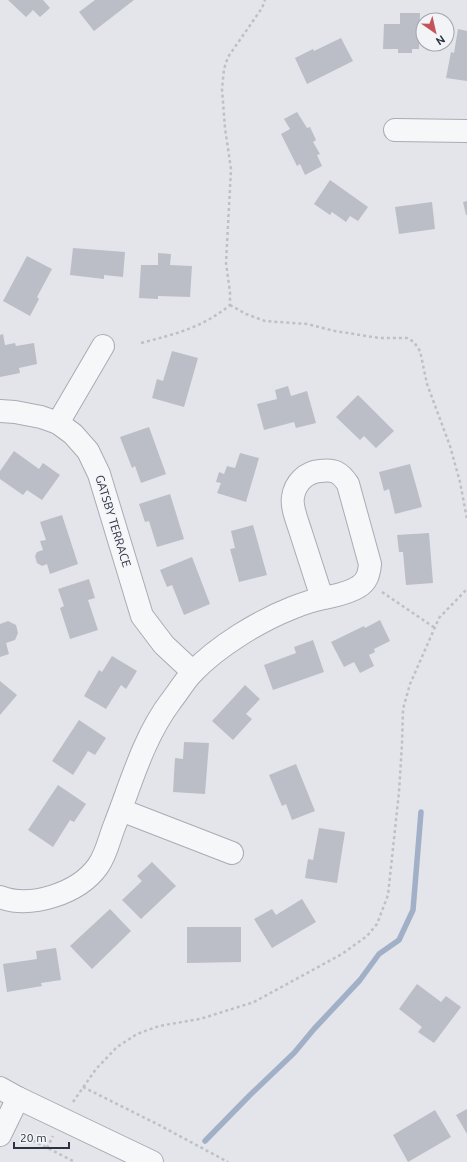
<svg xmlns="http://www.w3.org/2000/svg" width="467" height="1162" font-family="Ubuntu,sans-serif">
	<rect width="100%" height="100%" fill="#e3e5ea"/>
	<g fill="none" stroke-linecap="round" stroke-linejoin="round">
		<!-- stream -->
		<polyline stroke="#a1b0c7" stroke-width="5.5" points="205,1141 250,1095 294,1053 314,1029 360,980 379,954 399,940 413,910 421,812"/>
	</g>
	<!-- building -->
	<g fill="#bbbec7">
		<polygon points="8,0 43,0 50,8 40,17 33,10 26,17"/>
		<polygon points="95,0 134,0 94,31 79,12"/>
		<polygon points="400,13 420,13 419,49 412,49 412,53 398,53 398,49 383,49 384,24 400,24"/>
		<polygon points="458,29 467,31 467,81 446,78 451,52 454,53"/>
		<polygon points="341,38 353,61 307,84 295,58 313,49 314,51"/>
		<polygon points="297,112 307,128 310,127 316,140 313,142 320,154 317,155 322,166 305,175 300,164 297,166 281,134 290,129 284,119"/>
		<polygon points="330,180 368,207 358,221 350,216 346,222 332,212 330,215 314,204"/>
		<polygon points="467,201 467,215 466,215 463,202"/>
		<polygon points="432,202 435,229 399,234 395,207"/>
		<polygon points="73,248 125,252 123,277 104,275 104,279 70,275"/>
		<polygon points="158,253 171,254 170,265 192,266 190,297 158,296 158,299 139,298 141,265 158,265"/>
		<polygon points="27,256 52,269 37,297 39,299 30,316 3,301"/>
		<polygon points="3,334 5,345 15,343 16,346 34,343 37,364 19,368 20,373 0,377 0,335"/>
		<polygon points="172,351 198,358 184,407 152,398 157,379 163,381"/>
		<polygon points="288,386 291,396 307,391 316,423 296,428 294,422 264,430 257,404 277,399 275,390"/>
		<polygon points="358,395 394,431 376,448 364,436 360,440 336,417"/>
		<polygon points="149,427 166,474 141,483 135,466 132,468 120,437"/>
		<polygon points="14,451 39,469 43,463 60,475 42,500 27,490 23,495 0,479 0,471"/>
		<polygon points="240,453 259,458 246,502 217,493 221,483 216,482 219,472 224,474 227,466 235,468"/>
		<polygon points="410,464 422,507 395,514 389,489 384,491 379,472"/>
		<polygon points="170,494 184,539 157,547 149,521 145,522 139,504"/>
		<polygon points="62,515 78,564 50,574 47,564 42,566 37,563 35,556 37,552 43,550 40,541 46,540 40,522"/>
		<polygon points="253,525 267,575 239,582 230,549 235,548 231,531"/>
		<polygon points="429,533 433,583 406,585 403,552 399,552 397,535"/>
		<polygon points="192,557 210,604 184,615 172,585 167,587 160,570"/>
		<polygon points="89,579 95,598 88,600 98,630 70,639 60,608 64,606 58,589"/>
		<polygon points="380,620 390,641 374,649 375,652 369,655 374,666 360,673 354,662 344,667 331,642 364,626 365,628"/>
		<polygon points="8,621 16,625 18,633 15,640 6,643 9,654 0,657 0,624"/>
		<polygon points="313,640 324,672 273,690 264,665 296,653 294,647"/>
		<polygon points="112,656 137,671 126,689 121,685 106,709 84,696 99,670 102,672"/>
		<polygon points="0,681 17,695 0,715"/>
		<polygon points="245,685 260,699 246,714 252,719 233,740 212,721"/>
		<polygon points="79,720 106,738 95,755 88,751 73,775 52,761"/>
		<polygon points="184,742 209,743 205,794 173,792 175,758 183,759"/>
		<polygon points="296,764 315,811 292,820 286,804 282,806 269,775"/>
		<polygon points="58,785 86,804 74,822 70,820 53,847 28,830"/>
		<polygon points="319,828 345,832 337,883 305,878 308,859 313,860"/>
		<polygon points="152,862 176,886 141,919 122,900 142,881 137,876"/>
		<polygon points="302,899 316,922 272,948 254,919 272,909 276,915"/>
		<polygon points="110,909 131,931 92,969 70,946"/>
		<polygon points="187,927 241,927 241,962 187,963"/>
		<polygon points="56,948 61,980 41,983 42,986 7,992 3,964 37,959 36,951"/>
		<polygon points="417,984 441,1002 446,996 461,1007 434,1043 418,1032 422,1027 399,1009"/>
		<polygon points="467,1109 467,1134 456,1115"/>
		<polygon points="435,1110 451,1137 408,1162 393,1135"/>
	</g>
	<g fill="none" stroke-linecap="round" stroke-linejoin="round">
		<!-- minor casing -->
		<g stroke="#a8acb4" stroke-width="24">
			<g id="minor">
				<polyline points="395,130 467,131"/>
				<polyline points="0,411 15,412 41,417 58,423 73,434 88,451 99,474 142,616 164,645 193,672"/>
				<polyline points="58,423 103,346"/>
				<polyline points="121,810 232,853"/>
				<path d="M0 897C31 909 79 893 98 866 106 855 109 840 114 827 131 784 143 738 171 701 179 691 185 680 193 672 218 646 259 621 292 608 302 604 313 600 324 598 336 595 347 594 358 587 367 582 369 574 370 564L348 484C340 472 334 469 320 471 306 472 295 483 293 497 291 507 298 523 301 533 308 555 315 576 322 598"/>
				<polyline points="0,1088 18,1098 152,1162"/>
				<polyline points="0,1135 18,1098"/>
			</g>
		</g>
		<!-- path -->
		<g stroke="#bdc0c5" stroke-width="2.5" stroke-dasharray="3 3" stroke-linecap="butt">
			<polyline points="230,305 246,314 265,321 307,324 335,331 379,338 407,338 414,342 420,351 427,384 450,446 460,482 467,519"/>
			<path d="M141 343C175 334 202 328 230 305V292L226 263 231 169 225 128 222 89 224 69 228 57 262 8 265 0"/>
			<polyline points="382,592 435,628"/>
			<polyline points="83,1087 159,1125 228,1162"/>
			<polyline points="73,1102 96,1069 117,1047 137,1034 159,1026 200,1019 254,1002 342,954 367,936 377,924 388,895 399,792 402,744 403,709 410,684 439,618 467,589"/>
			<polyline points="22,1135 75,1162"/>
			<polyline points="47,1148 53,1136"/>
		</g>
		<!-- minor -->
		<use href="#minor" stroke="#f6f7f9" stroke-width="22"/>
	</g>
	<g text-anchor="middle" stroke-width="3" stroke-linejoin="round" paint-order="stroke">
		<!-- street labels -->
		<g font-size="12" fill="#2c3241" stroke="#f3f4f8">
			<text transform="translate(113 521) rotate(73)" y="4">GATSBY TERRACE</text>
		</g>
	</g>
	<!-- north arrow -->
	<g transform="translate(435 32) rotate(146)"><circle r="19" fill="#f3f4f8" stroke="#a3a6af"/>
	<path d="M0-3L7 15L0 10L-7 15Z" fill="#c4535a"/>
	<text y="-6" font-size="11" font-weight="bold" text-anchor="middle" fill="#2c3241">N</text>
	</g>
	<!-- scale -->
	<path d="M14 1142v6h55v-6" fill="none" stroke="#2c3241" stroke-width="2"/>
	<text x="20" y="1142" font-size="12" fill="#2c3241" stroke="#f3f4f8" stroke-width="3" paint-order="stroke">20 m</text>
</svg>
